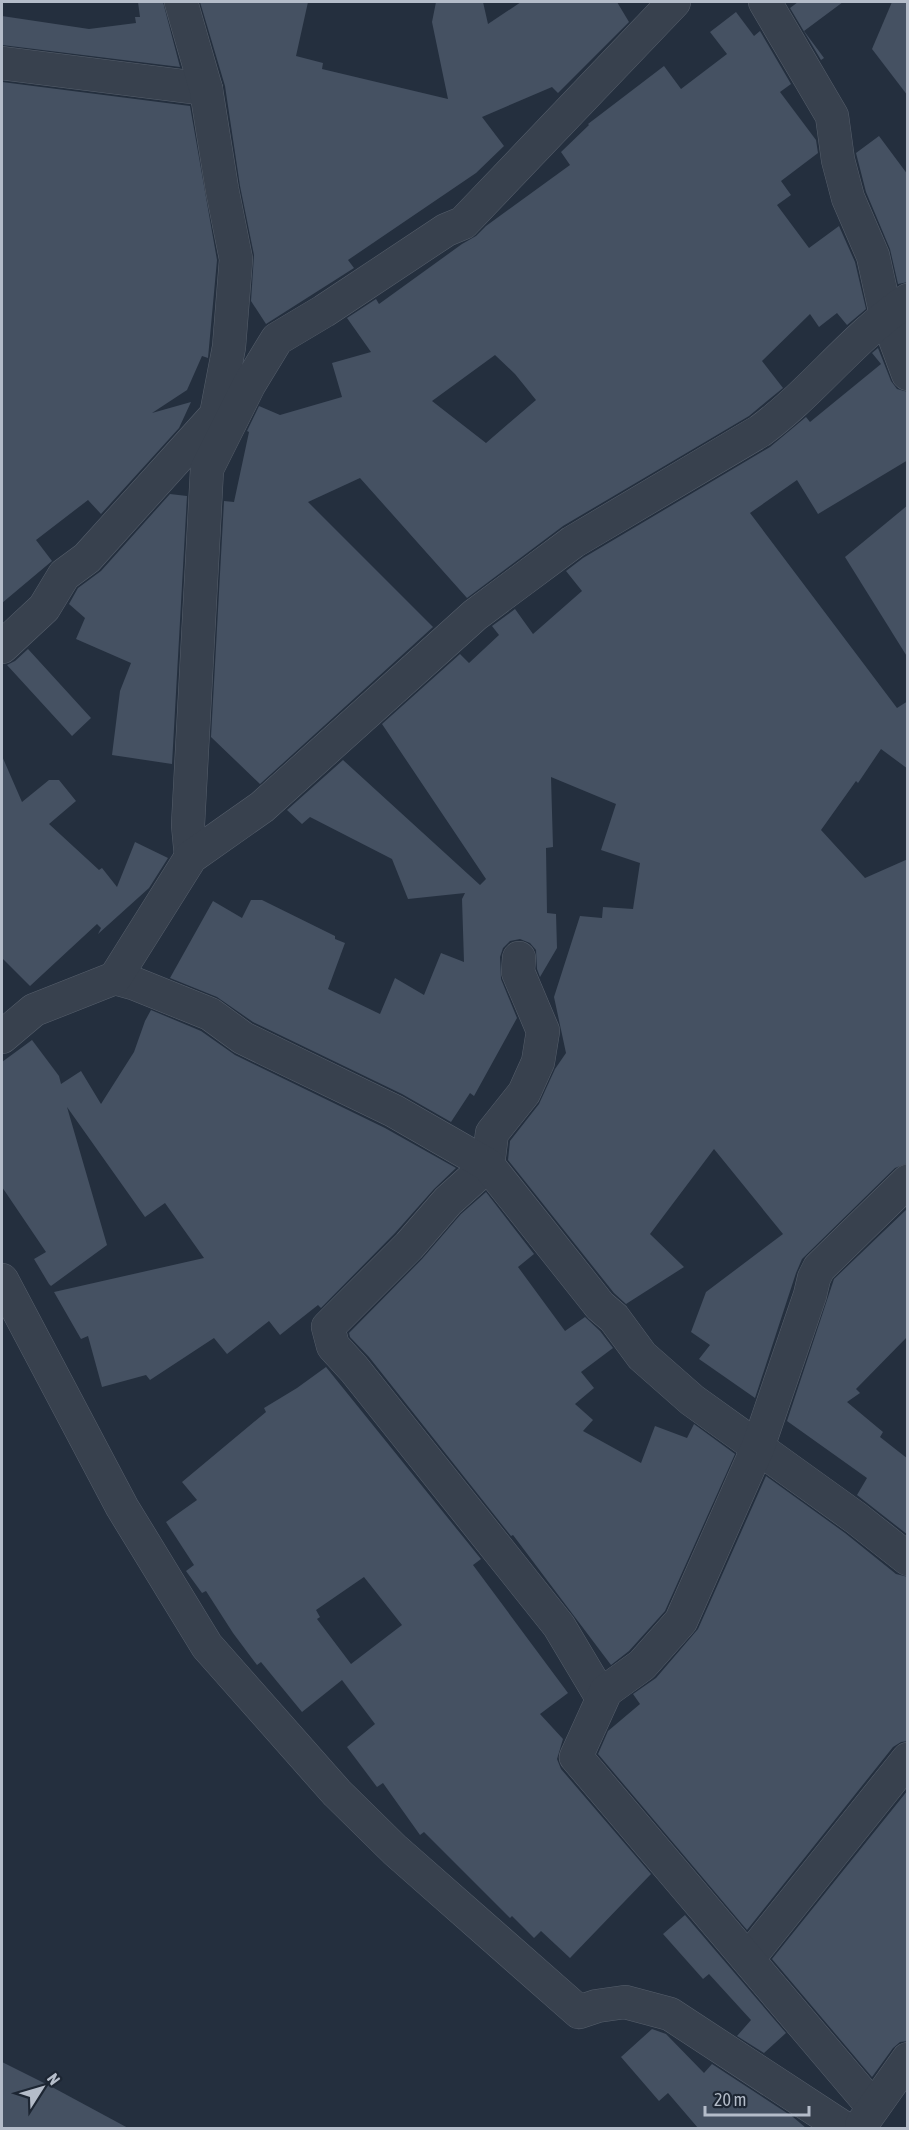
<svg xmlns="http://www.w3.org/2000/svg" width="909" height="2130" font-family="'Asap Condensed',sans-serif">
	<rect width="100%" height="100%" fill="#242f3e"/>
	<!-- building -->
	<g fill="#455162" fill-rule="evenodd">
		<polygon points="138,2 163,2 180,67 2,45 2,16 89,29 136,23 135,17 140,17"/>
		<polygon points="200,2 308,2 296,56 323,63 322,69 448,99 432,22 436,2 483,2 488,24 521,2 617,2 629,22 558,93 552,87 482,117 504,146 476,173 348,260 354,268 266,324 251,301 254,255 240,186 225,86"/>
		<polygon points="798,2 843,2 804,31 824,58 821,60 790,8"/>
		<polygon points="892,2 908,2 908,96 872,49"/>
		<path d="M736 12 754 36 760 31 791 84 780 92 816 140 818 153 781 181 791 195 777 205 809 248 839 226 855 262 866 309 847 325 837 313 819 327 810 314 762 361 783 388 767 401 749 416 563 526 467 598 360 478 308 502 433 627 260 784 211 737 224 501 234 502 249 432 247 431 259 406 280 415 342 397 332 363 371 352 347 318 376 299 379 304 462 244 476 236 486 226 570 165 561 152 589 125 588 124 664 66 681 89 727 54 710 32ZM495 355 515 374 536 400 486 443 432 401Z"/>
		<polygon points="2,82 190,106 217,260 208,358 202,356 187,390 152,413 191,402 179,428 101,514 88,500 36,540 52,561 2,603"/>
		<polygon points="879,136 908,175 908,282 898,284 890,249 866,192 856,153"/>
		<polygon points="878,348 891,381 897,389 908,392 908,460 818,514 797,480 750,513 897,708 908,701 908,769 881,749 858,783 856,781 821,830 865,878 908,859 908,1163 895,1168 802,1259 796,1273 755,1398 699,1359 710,1345 691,1332 706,1292 783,1234 714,1149 650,1234 684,1267 626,1304 614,1293 508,1160 510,1141 539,1104 555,1069 566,1053 554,997 580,916 602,918 603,907 633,909 640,863 601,850 616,804 551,777 553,847 546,848 547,913 556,914 557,948 540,977 537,969 536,950 530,943 520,939 510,941 503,948 500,957 501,979 517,1018 474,1096 470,1093 451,1122 402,1094 253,1022 217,997 170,978 213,901 242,918 251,900 262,900 335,936 335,939 345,943 328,989 380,1014 395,978 424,995 441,953 464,962 462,899 465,893 408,899 392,859 310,817 302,824 287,810 343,760 480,885 486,879 382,724 460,654 469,663 499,635 492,626 515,609 533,634 582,591 566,571 583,558 770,447 806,417 810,422 881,364 872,353"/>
		<polygon points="170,494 187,496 172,764 112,755 120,691 131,663 76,639 85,618 69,604 78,588 101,571"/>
		<polygon points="908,505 908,658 845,557"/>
		<polygon points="28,649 91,718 72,736 7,665 15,661"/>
		<polygon points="2,756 22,802 49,780 59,780 76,801 49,824 99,870 102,868 117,887 135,842 168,858 149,888 98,934 101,928 97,924 30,986 2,958"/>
		<polygon points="151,1010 201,1031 235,1055 385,1128 456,1168 434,1189 395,1233 321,1308 318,1305 280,1335 269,1321 227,1354 214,1338 150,1380 146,1375 102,1387 88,1336 81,1339 54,1292 204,1258 165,1203 145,1217 67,1107 107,1245 51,1286 49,1284 34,1259 46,1252 2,1187 2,1062 32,1040 59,1076 61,1084 81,1071 101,1104 134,1052 145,1021"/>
		<polygon points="486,1192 534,1254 518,1267 565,1331 585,1317 600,1331 613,1348 581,1372 594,1388 575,1404 593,1420 583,1431 641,1463 655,1426 687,1438 694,1424 735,1454 665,1611 629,1651 611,1665 513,1535 511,1536 369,1357 350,1337 349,1333 422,1259 461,1214"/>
		<polygon points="908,1208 908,1336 856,1389 860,1393 847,1402 883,1432 880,1437 908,1459 908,1535 857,1495 867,1478 787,1421 834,1279"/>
		<path d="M326 1367 481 1559 473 1565 568 1693 540 1714 563 1739 557 1759 561 1769 651 1874 570 1958 541 1931 534 1938 512 1916 510 1918 424 1832 420 1835 383 1783 377 1787 347 1747 375 1724 342 1680 302 1712 261 1662 257 1665 233 1633 206 1591 202 1593 186 1571 194 1565 166 1522 197 1500 182 1482 266 1412 264 1408 297 1388ZM364 1577 402 1625 351 1664 317 1619 320 1617 316 1610Z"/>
		<polygon points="766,1476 845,1533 896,1574 908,1577 908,1741 901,1742 893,1747 747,1930 598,1754 608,1731 640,1704 633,1694 656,1678 698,1629"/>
		<polygon points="908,1790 908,2041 900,2042 893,2048 872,2077 772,1959"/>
		<polygon points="685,1915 786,2033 764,2053 737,2036 751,2020 709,1974 703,1979 663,1934"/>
		<polygon points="652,2029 666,2034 704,2073 712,2064 793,2117 806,2128 698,2128 668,2093 659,2101 621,2057"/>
		<polygon points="2,2062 52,2087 128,2128 2,2128"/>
	</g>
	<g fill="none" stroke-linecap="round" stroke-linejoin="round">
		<!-- minor casing -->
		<g stroke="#565f6c" stroke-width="34">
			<g id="minor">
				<polyline points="765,2 832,116 838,160 848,198 873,256 886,315 908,374"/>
				<polyline points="2,63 206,89"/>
				<polyline points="2,647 44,608 64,575 87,558 216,415 229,347 236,259 222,189 206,89 181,2"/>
				<polyline points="191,857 188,825 207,469 249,385 277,339 324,311 446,230 463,223 674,2"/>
				<polyline points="519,958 518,972 543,1031 538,1062 524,1093 492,1133 488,1165 448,1201 409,1246 328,1327 333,1346 354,1369 559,1626 602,1698"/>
				<polyline points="115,978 133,983 210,1014 243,1038 394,1111 488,1165 600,1306 614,1318 642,1356 692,1400 856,1518 908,1559"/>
				<path d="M2 1037 34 1010 115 978 191 857 262 807 475 615 573 542 760 431C813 392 853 337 908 300"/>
				<polyline points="2,1280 122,1507 207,1646 337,1793 395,1850 579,2012 597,2006 625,2002 670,2014 844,2128"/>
				<polyline points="748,1959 908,1759"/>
				<polyline points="873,2107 576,1757 606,1691 642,1665 681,1621 758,1447 810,1295 814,1278 819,1268 908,1181"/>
				<polyline points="862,2124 908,2059"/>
			</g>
		</g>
		<!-- minor -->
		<use href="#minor" stroke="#38414e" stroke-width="33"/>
	</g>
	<!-- border -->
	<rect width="909" height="2130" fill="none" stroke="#b4bcc9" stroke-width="6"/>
	<!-- north arrow -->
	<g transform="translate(42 2088) rotate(53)" stroke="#1d2633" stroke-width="4.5" paint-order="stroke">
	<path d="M0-4.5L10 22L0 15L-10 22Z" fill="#b4bcc9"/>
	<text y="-9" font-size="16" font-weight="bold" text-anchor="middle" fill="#b4bcc9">N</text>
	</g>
	<!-- scale -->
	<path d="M705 2106v9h104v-9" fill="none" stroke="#b4bcc9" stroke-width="3"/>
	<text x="714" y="2106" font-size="18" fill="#b4bcc9" stroke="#1d2633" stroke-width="4.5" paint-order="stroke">20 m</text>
</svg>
